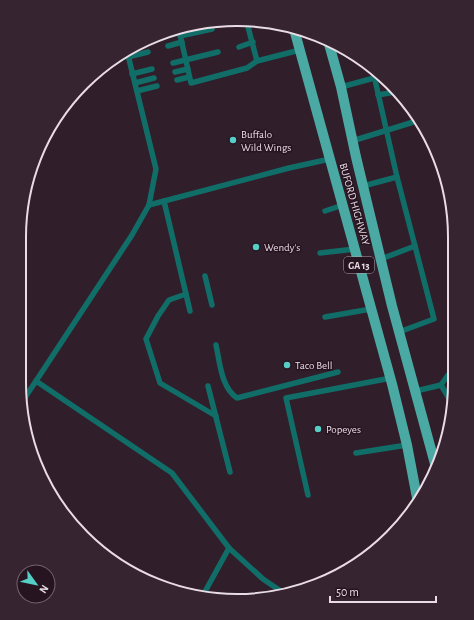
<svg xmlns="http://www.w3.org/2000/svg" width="474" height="620" font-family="'Alegreya Sans',sans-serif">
	<rect width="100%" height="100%" fill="#301e2a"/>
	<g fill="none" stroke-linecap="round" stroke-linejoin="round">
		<!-- service -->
		<g stroke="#106d67" stroke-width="5.5">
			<polyline points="247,23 257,61 300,50"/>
			<polyline points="179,30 191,83 247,68 257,61"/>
			<polyline points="166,36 179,32"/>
			<polyline points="180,36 212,29"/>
			<polyline points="168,46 182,42"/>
			<polyline points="239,47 253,42"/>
			<polyline points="128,57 148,52"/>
			<polyline points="173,63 218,52"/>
			<polyline points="373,71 397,177 434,319 399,332"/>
			<polyline points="175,72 188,69"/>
			<polyline points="132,74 152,69"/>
			<polyline points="177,80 189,77"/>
			<polyline points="135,83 154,78"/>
			<polyline points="341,87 374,78"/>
			<polyline points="137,91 157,86"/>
			<polyline points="378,95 395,92"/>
			<polyline points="352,141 420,120"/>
			<polyline points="363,186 397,177"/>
			<polyline points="164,201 190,311"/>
			<polyline points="149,205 289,168 330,159"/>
			<polyline points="325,211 343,205"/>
			<polyline points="320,253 355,249"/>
			<polyline points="381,259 415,246"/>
			<polyline points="205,276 212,305"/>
			<polyline points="186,294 169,300 158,316 146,339 160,383 216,416"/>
			<polyline points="325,317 371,309"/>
			<path d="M216 345C220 363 221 387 237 398L338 372"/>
			<polyline points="36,381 132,235 149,205 156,169 127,51"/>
			<polyline points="441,385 453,405"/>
			<polyline points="208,386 230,472"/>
			<polyline points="416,391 441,385 448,375 453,373"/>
			<polyline points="22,402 36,381 172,473 229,548 263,579 285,594"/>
			<polyline points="356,453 407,445"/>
			<polyline points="308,495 286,398 391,378"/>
			<polyline points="202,597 229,548"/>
		</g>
		<!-- primary -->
		<g stroke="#4aaaa3" stroke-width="10">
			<polyline points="294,29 392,384 407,445 418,503"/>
			<polyline points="329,44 341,87 356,157 392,306 435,464"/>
		</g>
	</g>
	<!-- markers -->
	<g fill="#55cec5" stroke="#261421" stroke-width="1.5">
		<circle cx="233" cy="140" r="4"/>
		<circle cx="256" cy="247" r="4"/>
		<circle cx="287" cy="365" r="4"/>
		<circle cx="318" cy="429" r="4"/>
	</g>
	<g text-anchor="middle" stroke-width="3" stroke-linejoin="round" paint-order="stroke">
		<!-- shield labels -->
		<rect fill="#261421" stroke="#aea0aa" stroke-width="1" x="344" y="257" width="30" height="16" rx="3"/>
		<g font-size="10" font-weight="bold" fill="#e9dce4">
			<text x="359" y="269">GA 13</text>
		</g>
		<!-- poi labels -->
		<g font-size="11" fill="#e9dce4" stroke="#261421" text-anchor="start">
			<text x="241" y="138">Buffalo<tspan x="241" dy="13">Wild Wings</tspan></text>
			<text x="264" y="251">Wendy's</text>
			<text x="295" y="369">Taco Bell</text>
			<text x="326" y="433">Popeyes</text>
		</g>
		<!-- street labels -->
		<g font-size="11" fill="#e9dce4" stroke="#261421">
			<text transform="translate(355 204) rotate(74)" y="4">BUFORD HIGHWAY</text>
		</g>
	</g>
	<!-- crop -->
	<path d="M0 0H474V620H0ZM237 26H237A211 211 0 0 1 448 237V383A211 211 0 0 1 237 594H237A211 211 0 0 1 26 383V237A211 211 0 0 1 237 26Z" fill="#362431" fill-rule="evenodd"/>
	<path fill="none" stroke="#e9dce4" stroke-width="2" d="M237 26H237A211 211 0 0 1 448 237V383A211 211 0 0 1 237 594H237A211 211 0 0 1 26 383V237A211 211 0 0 1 237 26Z"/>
	<!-- north arrow -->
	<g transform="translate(36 584) rotate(123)"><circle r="19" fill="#261421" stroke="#74646f"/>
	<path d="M0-3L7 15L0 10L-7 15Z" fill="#55cec5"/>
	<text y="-6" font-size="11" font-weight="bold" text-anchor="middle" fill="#e9dce4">N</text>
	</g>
	<!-- scale -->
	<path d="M330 596v6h106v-6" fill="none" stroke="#e9dce4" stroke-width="2"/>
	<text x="336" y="596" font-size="12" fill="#e9dce4" stroke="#261421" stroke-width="3" paint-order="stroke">50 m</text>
</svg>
